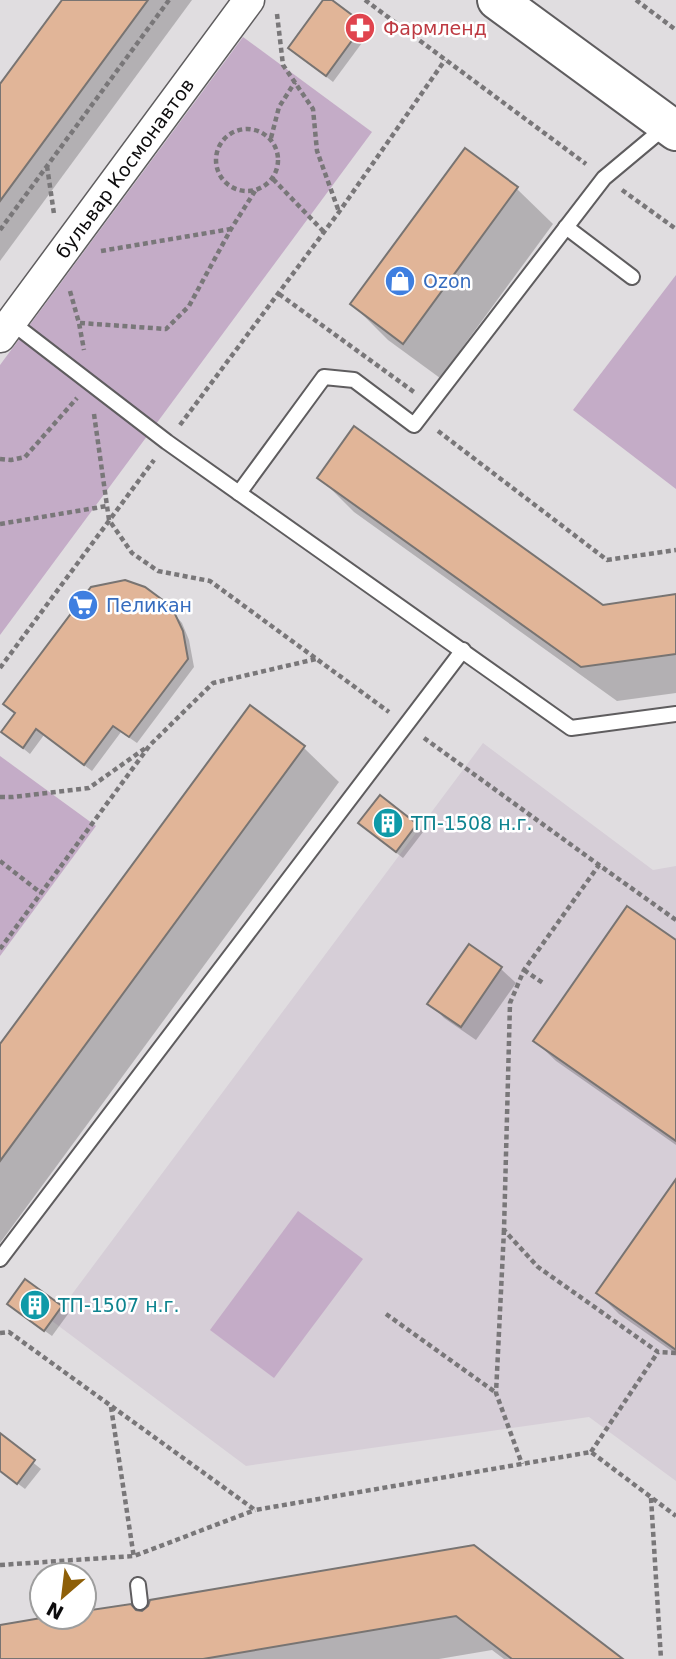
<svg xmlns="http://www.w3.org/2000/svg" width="676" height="1659" font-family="'DejaVu Sans',sans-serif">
	<rect width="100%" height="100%" fill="#e0dde0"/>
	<!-- built -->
	<polygon fill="#d6ced7" points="483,743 653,870 676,866 676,1481 589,1417 246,1466 52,1321"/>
	<!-- green -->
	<g fill="#c4acc7">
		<polygon points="243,37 372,132 0,635 0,365"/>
		<polygon points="676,275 676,489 573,410"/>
		<polygon points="0,756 96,826 0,956"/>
		<polygon points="298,1211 363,1259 274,1378 210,1330"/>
	</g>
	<!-- shadow -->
	<g fill="#0003">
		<polygon points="64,0 192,0 0,261 0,87"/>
		<polygon points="326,0 329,0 370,32 333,82 290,48"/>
		<polygon points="465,151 517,189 553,224 440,378 388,340 352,304"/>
		<polygon points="320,478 602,606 676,596 676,693 617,701 354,512"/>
		<polygon points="171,610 182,623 189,640 194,667 137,743 121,732 92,771 44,735 30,754 3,732"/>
		<polygon points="250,708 304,748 339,782 0,1243 0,1047"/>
		<polygon points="416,825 423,832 403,858 367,830"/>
		<polygon points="676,942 676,1145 556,1061 535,1041"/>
		<polygon points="469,947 501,969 516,983 476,1040 444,1018 430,1003"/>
		<polygon points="676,1182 676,1354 619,1314 598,1293"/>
		<polygon points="61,1307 68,1314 52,1336 17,1311"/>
		<polygon points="0,1436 41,1469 25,1489 0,1470"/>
		<polygon points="474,1547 620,1659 504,1659 492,1650 439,1659 0,1659 0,1626 58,1617 84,1617 84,1613 137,1612"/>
	</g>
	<!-- building -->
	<g fill="#e1b598" stroke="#787472" stroke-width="2">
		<polygon points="62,0 148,0 0,201 0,84"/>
		<polygon points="323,0 332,0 364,24 326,76 288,48"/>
		<polygon points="465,148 518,187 403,344 350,304"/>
		<polygon points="354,426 603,605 676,594 676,654 581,667 317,478"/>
		<polygon points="125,580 145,587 164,601 175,614 183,631 188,659 129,737 113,726 84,765 36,729 23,748 1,732 15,713 3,704 91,587"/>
		<polygon points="250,705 305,746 0,1161 0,1044"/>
		<polygon points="380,795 417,824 396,852 358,823"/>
		<polygon points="627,906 676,940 676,1141 533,1041"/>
		<polygon points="469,944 502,967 461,1027 427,1004"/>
		<polygon points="676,1179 676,1350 596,1293"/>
		<polygon points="25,1279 62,1306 44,1331 7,1304"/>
		<polygon points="0,1433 35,1460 17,1484 0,1471"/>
		<polygon points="474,1545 623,1659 512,1659 456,1616 203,1659 0,1659 0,1625 47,1617 84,1617 84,1611 131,1604 136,1610 142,1611 148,1606 150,1600"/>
	</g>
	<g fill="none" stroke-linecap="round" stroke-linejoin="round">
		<!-- lane casing -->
		<g stroke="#5f5d5f" stroke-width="18">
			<g id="lane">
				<polyline points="566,227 632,277"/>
				<polyline points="11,322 167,442 571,728 676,714"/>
				<polyline points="239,493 324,377 354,380 414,425 604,178 665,127"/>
				<polyline points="0,1259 463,650"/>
				<polyline points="138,1585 140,1602"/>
			</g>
		</g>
		<!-- street casing -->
		<g stroke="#5f5d5f" stroke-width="33">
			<g id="street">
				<path id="s1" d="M0 337 249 0"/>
			</g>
		</g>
		<!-- secondary casing -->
		<g stroke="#5f5d5f" stroke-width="42">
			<polyline id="secondary" points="497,0 676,131"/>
		</g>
		<!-- path -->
		<g stroke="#797779" stroke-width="4.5" stroke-dasharray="5 3.5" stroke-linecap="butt">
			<polyline points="365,0 586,164"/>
			<polyline points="636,0 676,30"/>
			<polyline points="277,14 283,65 313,109 317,151 339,212"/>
			<circle cx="247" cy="160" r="31"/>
			<polyline points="271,138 279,107 295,82"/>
			<polyline points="47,166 54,214"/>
			<polyline points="273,179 324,232"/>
			<polyline points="622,190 676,229"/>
			<polyline points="0,230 169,0"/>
			<polyline points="101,251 231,229"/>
			<polyline points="70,291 79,323 84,350"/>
			<polyline points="279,294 414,392"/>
			<polyline points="80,323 166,329 189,306 231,229 255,191"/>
			<polyline points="94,414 109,520 132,553 158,571 210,581 389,712"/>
			<polyline points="180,425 339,212 445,60"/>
			<polyline points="438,431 607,560 676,550"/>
			<polyline points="0,459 11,460 25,457 77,398"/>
			<polyline points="0,524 107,506"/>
			<polyline points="0,668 154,460"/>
			<polyline points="424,738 599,865"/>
			<polyline points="0,797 13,797 89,788 147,747"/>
			<polyline points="0,861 41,893"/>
			<polyline points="676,920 599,865 524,970 510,1003 504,1230 538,1267 658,1352 676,1353"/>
			<polyline points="0,949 150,745 213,683 316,659"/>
			<polyline points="524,970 543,983"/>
			<polyline points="504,1230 496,1393 522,1464"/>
			<polyline points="386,1314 495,1392"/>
			<polyline points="0,1333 9,1332 255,1510 591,1452 676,1516"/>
			<polyline points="111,1407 134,1558"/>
			<polyline points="591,1452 658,1352"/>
			<polyline points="651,1498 661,1659"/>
			<polyline points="0,1565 134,1556 255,1510"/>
		</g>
		<!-- lane -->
		<use href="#lane" stroke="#fff" stroke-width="14"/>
		<!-- street -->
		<use href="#street" stroke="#fff" stroke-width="30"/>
		<!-- secondary -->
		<use href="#secondary" stroke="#fff" stroke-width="38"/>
	</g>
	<!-- icons -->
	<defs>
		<g id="pharmacy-disc" transform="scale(1.575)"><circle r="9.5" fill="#e0444e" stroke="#fff"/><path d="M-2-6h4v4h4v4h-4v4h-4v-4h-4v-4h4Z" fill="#fff"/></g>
		<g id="shop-disc" transform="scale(1.575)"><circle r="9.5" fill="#3f7fe0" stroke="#fff"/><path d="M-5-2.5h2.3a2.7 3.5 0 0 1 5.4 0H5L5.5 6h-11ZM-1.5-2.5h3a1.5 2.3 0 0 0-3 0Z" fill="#fff"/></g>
		<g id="supermarket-disc" transform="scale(1.575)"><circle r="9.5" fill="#3f7fe0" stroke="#fff"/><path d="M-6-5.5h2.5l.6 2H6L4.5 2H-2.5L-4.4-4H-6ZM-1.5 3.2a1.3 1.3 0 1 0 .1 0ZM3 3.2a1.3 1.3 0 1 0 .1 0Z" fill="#fff"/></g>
		<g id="building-disc" transform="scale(1.575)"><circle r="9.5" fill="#0f9aa8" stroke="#fff"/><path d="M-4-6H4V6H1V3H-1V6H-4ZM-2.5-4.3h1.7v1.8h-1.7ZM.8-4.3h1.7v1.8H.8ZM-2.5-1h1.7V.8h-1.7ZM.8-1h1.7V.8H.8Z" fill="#fff"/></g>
	</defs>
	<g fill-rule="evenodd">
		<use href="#pharmacy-disc" x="360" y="28"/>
		<use href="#shop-disc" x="400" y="281"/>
		<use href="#supermarket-disc" x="83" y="605"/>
		<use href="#building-disc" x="388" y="823"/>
		<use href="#building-disc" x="35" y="1305"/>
	</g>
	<g text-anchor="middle" stroke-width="5" stroke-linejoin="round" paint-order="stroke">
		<!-- health labels -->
		<g font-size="19" fill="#be3a42" stroke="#fff" text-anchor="start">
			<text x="383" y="35">Фармленд</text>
		</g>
		<!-- street labels -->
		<g font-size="19" fill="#0d0c0d" stroke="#fff">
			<text dy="7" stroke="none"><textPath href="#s1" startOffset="210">бульвар Космонавтов</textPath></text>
		</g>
		<!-- shop labels -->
		<g font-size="19" fill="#366cbe" stroke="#fff" text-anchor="start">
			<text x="423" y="288">Ozon</text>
			<text x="106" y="612">Пеликан</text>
		</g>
		<!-- culture labels -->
		<g font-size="19" fill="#0d838f" stroke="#fff" text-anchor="start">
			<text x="411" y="830">ТП-1508 н.г.</text>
			<text x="58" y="1312">ТП-1507 н.г.</text>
		</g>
	</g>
	<!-- north arrow -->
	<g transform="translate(63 1596) rotate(208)"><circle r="33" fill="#ffffff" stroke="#9e9e9e" stroke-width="2"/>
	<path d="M0-5L12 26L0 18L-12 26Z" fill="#8e5f08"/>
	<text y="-10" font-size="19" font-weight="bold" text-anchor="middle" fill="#0d0c0d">N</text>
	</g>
</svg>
